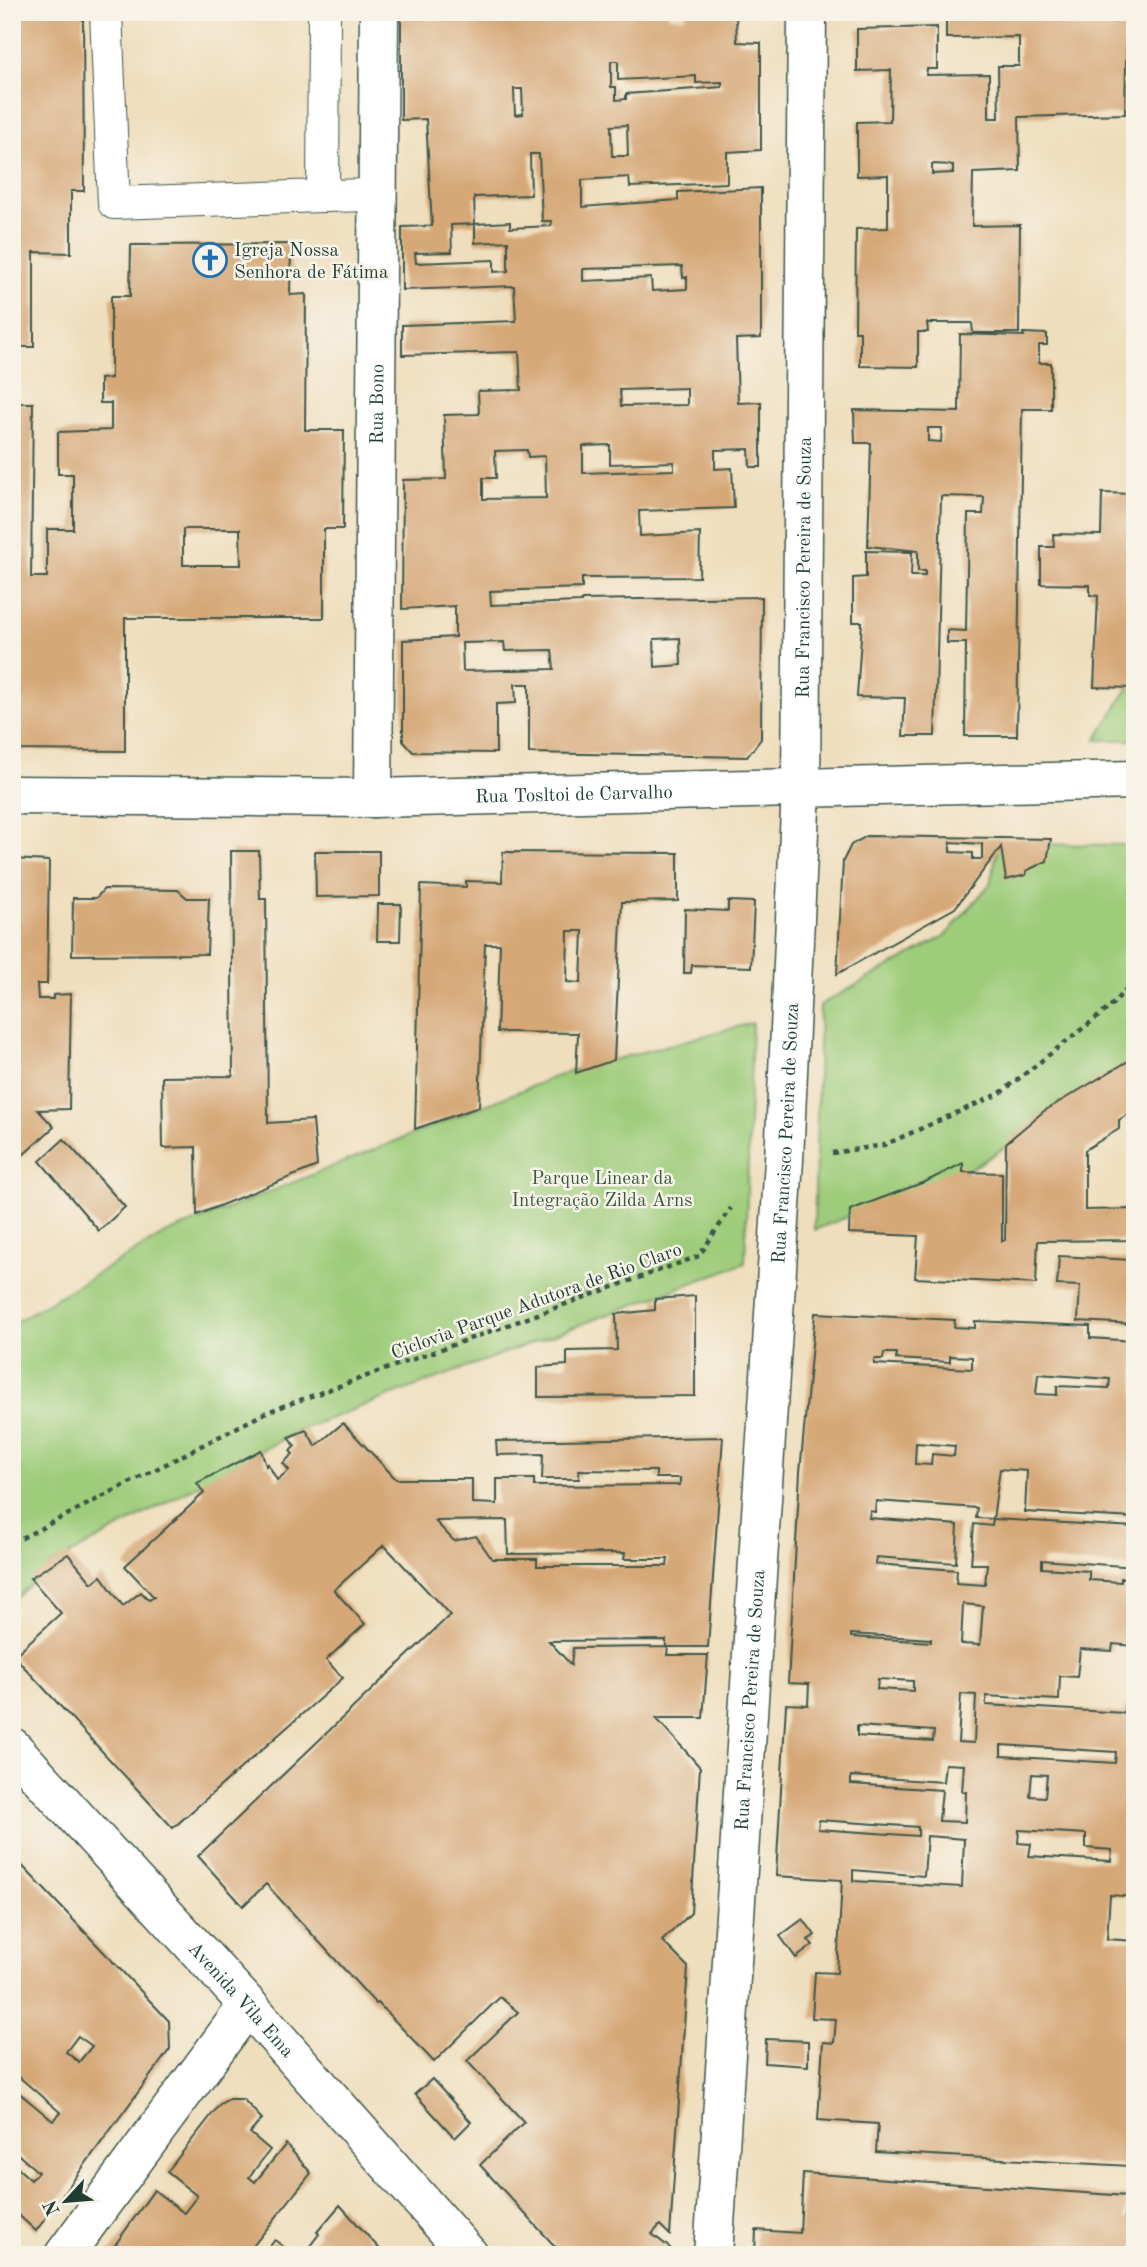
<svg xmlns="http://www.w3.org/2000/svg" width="1147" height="2267" font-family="'Old Standard TT',serif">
	<rect width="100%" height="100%" fill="#f7f3e8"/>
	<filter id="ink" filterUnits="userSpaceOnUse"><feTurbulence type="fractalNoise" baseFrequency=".0143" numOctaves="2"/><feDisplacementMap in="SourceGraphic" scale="14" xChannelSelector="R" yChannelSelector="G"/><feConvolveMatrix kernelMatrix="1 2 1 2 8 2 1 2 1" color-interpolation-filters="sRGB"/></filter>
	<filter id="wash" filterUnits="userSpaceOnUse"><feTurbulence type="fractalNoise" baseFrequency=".00686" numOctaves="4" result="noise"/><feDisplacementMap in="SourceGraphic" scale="28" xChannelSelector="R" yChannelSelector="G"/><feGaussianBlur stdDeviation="1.57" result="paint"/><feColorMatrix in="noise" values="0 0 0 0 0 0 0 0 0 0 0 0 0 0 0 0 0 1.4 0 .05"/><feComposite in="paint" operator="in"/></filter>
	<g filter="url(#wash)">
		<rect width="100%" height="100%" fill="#efdebd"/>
		<!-- green -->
		<g fill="#9ecc7a" stroke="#5e8457" stroke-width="2">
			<polygon points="1135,677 1135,740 1096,740"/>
			<polygon points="999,844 1135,845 1135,1056 1109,1082 972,1168 814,1230 820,1005 945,936 990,884"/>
			<polygon points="752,1023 745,1263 299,1430 51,1565 12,1602 12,1324 165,1234 567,1072"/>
		</g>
		<g id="blocks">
			<!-- building -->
			<g fill="#d6a878" fill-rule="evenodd">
				<polygon points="12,12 83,12 84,191 71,191 71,253 34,252 34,347 12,347"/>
				<path d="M401 12H669V17H685V12H755V14L736 15 737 42 761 43V150L727 152V183L630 187 629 177 582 180V207L678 200V192L761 188V338L736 339 738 403 761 402V467H750L749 449 715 450V469L732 468 734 508 639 511 640 536 700 533 699 577 582 578V588L490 591 491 605 581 602 582 600 762 597 761 739 747 757 529 753V684H515L516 703 496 704V753L413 752 403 741V640L455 637V606L402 609 403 480 446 479 444 415 479 414 478 391 521 390 519 352 402 355V325L516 321 514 286 402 290V227L432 226 426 119 401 120ZM611 61H618V80L696 76V83L722 82V87L626 94V99L616 100V87H611ZM514 89H522L523 114 515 115ZM627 125 628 156H612L611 126ZM530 154H539L542 221H552L551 226 510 228V222L475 224V243L508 241V271L494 272V260L416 263 415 253 452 252 451 225 475 224 474 197 531 195ZM682 266 683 278 687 277V289L652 291 651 278 583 281V269ZM687 388V405L621 406 620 390ZM610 445V464L674 462V470L583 473V446ZM527 450 528 457 545 456 546 498 483 499V478H496L495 451ZM680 638 681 665 655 667 654 639ZM504 642 505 651 552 650 554 669 463 671 462 643Z"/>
				<path d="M946 12H1127L1125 114 1019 117 1020 171 973 173 972 226 1020 225 1019 333H973L972 323H927L928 332H918V367L860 366V331H855L856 229 888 228V175L857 176V122L890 121 891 70 857 71V29L937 27V69H927L926 75 989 74V118H999L998 66H1019V37L946 38ZM932 164 953 165V173L932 174Z"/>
				<path d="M291 244 290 295 306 294 305 430H344L343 529H324V618H125V751L12 750V439H16V403H33L31 577H47V529H73V474H58V432L111 430V403H100V379L111 378V296H130L131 245ZM183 529H240L241 565H183Z"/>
				<path d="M1023 333 1047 334V345H1039V363H1051V409H1022L1017 736H965L966 643H947V630L966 631 968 514H983L984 497 941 496 935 736H903L905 698 857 697 862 622H853V578L866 577V551L912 552 911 576H925V571H918V551L868 546 871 443H855L854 410 959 412 960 334 1024 336ZM928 428H942L941 442 928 441Z"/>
				<polygon points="1102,493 1135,494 1135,688 1094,687 1098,596 1090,595 1090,585 1041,584 1041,547 1054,547 1053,534 1101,535"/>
				<path d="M867 836 1000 838 1051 839 1047 861 1026 871V875L1006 880 1001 847 955 908 837 974 843 861 851 845ZM950 842 982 844V859H973V853L950 852Z"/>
				<polygon points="231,851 259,851 260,899 266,899 268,1123 313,1120 317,1166 197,1215 196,1147 163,1148 162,1077 233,1076"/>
				<polygon points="315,851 379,851 379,896 316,897"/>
				<path d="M503 852 678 853V901L622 902 614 1060 576 1073 578 1033 497 1032 500 944H485L479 1107 415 1129 421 885 466 887V881L502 882ZM568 931H583L581 983 567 982Z"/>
				<polygon points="12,859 49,861 47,984 37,984 38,999 53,999 53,995 71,994 69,1109 38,1110 54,1127 12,1165 12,1080 17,1086 17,1059 12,1059"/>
				<polygon points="104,889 178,890 187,898 209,898 207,954 72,955 73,898 96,898"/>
				<polygon points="728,901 754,902 751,967 692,965 691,973 684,973 685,909 728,911"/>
				<polygon points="378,904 401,904 400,941 377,941"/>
				<polygon points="1135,1057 1133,1111 1119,1120 1119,1129 1085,1150 1085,1210 1135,1209 1135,1240 1038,1241 1036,1284 915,1278 918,1236 849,1233 850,1210 927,1181 963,1163 963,1172 1002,1173 1002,1241 1005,1240 1006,1143 1044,1111"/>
				<polygon points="64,1139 125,1207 99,1231 40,1161"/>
				<polygon points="1133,1245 1135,1245 1135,1324 1078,1321 1080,1286 1057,1285 1059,1256 1132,1260"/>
				<polygon points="695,1296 695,1396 538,1397 538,1367 567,1365 567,1351 617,1350 616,1314 655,1310 655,1299"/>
				<path d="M815 1313 955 1320 954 1327 975 1328V1321L1090 1326V1338L1135 1341V1518L1025 1512 1027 1471 1000 1469 993 1519 1135 1527V1567L1042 1560V1568L1089 1571V1580L1121 1582V1578H1135V1646L1113 1644 1112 1651 1080 1649 1077 1677 1060 1676 1059 1700 986 1696V1705L1124 1713 1125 1705H1135V1897L1110 1895 1107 1939 1135 1941V2078L1130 2166 876 2152 878 2124 818 2120 823 2042 834 2043 836 2019 812 2018 815 1972 837 1973 842 1880 776 1876 786 1704 808 1705 809 1684 788 1683 800 1472ZM884 1353H897L896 1359 950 1362V1356L972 1357V1369L874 1364V1359H883ZM1038 1374 1110 1379 1109 1388 1057 1386V1395L1036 1394ZM916 1443 955 1446 954 1456 932 1454 931 1465 915 1464ZM876 1501 977 1508 976 1518 993 1519 992 1526 974 1524 971 1564H987L985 1585 956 1583 957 1570 875 1564 876 1557 956 1563 958 1525 869 1518 870 1511 875 1512ZM963 1604 983 1606 980 1645 961 1644ZM851 1634 931 1639V1642L851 1637ZM878 1679 913 1681V1691L877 1689ZM961 1694 976 1695 974 1743 958 1742ZM857 1726 934 1731 933 1741 857 1736ZM1001 1745 1116 1752 1115 1763 1001 1756ZM945 1764 964 1765 962 1792H966L965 1822 939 1821 942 1790 851 1784V1776L943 1782ZM1032 1774 1047 1775 1045 1797 1030 1796ZM819 1820 918 1827V1836L818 1829ZM1019 1830 1086 1834V1848L1112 1850 1111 1861 1029 1856 1031 1844 1018 1843ZM927 1836 964 1839 962 1887 853 1881V1870L924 1876Z"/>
				<path d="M343 1423 396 1479H472V1503L497 1504V1479H534V1486L680 1485V1478H656V1471L579 1470V1479H542L543 1454 497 1455 496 1441 723 1437 708 1647H666V1640L549 1641 571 1665 573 1648 668 1647 667 1655H708L703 1718H656L700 1767 691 1913 662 1941 688 1967 670 2235 660 2225 652 2234 670 2248 669 2255H563L480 2165 524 2122 467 2061 518 2012 500 1997 434 2062 378 2003 376 2004 266 1884 243 1906 198 1856 450 1615 384 1545 334 1590 365 1624 326 1660 343 1678 173 1828 14 1656 61 1613 30 1578 68 1554 92 1583 101 1576 123 1606 141 1592 149 1600 154 1597 125 1566 204 1493 197 1483 261 1450 266 1466 268 1464 277 1480 289 1470 283 1463 293 1454 290 1451 295 1446 289 1437 306 1430 316 1446ZM507 1520 508 1554 625 1553 624 1559H668L667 1566H537V1559H492L476 1536 454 1541 435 1521Z"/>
				<path d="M12 1855 169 2021 170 2049 36 2231 12 2209V2163L31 2180 38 2172 12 2149V2087L53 2121 61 2113 12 2071ZM78 2036 92 2046 79 2062 66 2052Z"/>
				<polygon points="803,1919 815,1935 808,1940 813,1945 796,1958 780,1936"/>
				<polygon points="766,2039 808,2041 808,2066 765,2063"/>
				<polygon points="432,2079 471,2122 455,2138 415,2094"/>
				<polygon points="229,2099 243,2099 262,2119 250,2133 270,2150 249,2177 255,2182 286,2144 311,2173 246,2255 108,2255 154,2190 184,2213 197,2196 167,2172 220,2104"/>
				<polygon points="803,2173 1127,2196 1125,2219 1135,2219 1135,2255 755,2255 756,2230 800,2233"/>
				<polygon points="340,2205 385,2255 303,2255 319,2234 317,2232"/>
				<polygon points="275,2240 290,2252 288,2255 263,2255"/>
			</g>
		</g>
	</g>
	<g filter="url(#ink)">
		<use href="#blocks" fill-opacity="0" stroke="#3e5549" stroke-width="2"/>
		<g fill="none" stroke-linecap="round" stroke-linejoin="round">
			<!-- service casing -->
			<g stroke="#3e5549" stroke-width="34">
				<g id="service">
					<polyline points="106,12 114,203 323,196 324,12"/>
					<polyline points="323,196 378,195"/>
				</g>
			</g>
			<!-- minor casing -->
			<g stroke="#3e5549" stroke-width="41">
				<g id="minor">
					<path id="s1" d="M12 795 373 798 1135 780"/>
					<path id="s2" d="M373 798 379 12"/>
					<path id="s3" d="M713 2255 784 1160 801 788 807 12"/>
				</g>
			</g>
			<!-- tertiary casing -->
			<g stroke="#3e5549" stroke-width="41">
				<polyline id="tertiary" points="64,2255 248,2005"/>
			</g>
			<!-- secondary casing -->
			<g stroke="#3e5549" stroke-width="41">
				<g id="secondary">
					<path id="s4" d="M12 1747 248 2005 469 2255"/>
				</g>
			</g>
			<!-- path -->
			<g stroke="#3e5549" stroke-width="4.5" stroke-dasharray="5 5" stroke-linecap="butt">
				<polyline points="832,1153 884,1145 999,1094 1109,1008 1135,979"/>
				<polyline points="12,1536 22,1538 267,1412 699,1256 731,1208"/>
			</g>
			<!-- service -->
			<use href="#service" stroke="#fff" stroke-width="32"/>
			<!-- minor -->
			<use href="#minor" stroke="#fff" stroke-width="38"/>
			<!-- tertiary -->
			<use href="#tertiary" stroke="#fff" stroke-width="38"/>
			<!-- secondary -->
			<use href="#secondary" stroke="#fff" stroke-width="38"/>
		</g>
	</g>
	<!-- icons -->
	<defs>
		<g id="church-ring" transform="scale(1.75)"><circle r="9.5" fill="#f7f3e8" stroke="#1f6fb2" stroke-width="1.5"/><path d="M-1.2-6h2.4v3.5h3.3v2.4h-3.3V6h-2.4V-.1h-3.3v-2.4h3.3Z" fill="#1f6fb2"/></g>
	</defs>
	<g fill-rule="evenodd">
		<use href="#church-ring" x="210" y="260"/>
	</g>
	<g text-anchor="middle" stroke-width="5" stroke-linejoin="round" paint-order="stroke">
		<!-- poi labels -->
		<g font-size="19" fill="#1f3d34" stroke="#f7f3e8" text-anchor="start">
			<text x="234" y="256">Igreja Nossa<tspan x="234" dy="22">Senhora de Fátima</tspan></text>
		</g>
		<!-- street labels -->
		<g font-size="19" fill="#1f3d34" stroke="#f7f3e8">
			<text dy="7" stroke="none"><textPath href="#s2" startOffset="394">Rua Bono</textPath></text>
			<text dy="7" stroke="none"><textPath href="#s3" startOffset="1690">Rua Francisco Pereira de Souza</textPath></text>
			<text dy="7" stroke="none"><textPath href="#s1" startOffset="562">Rua Tosltoi de Carvalho</textPath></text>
			<text dy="7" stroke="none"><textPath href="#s3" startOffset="1124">Rua Francisco Pereira de Souza</textPath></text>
			<text transform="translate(536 1300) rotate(-20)" y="7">Ciclovia Parque Adutora de Rio Claro</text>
			<text dy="7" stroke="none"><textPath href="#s3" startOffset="556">Rua Francisco Pereira de Souza</textPath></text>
			<text dy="7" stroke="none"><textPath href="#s4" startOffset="341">Avenida Vila Ema</textPath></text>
		</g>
		<!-- park labels -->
		<g font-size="19" fill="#385a42" stroke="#f7f3e8">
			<text x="602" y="1184">Parque Linear da<tspan x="602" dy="22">Integração Zilda Arns</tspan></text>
		</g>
	</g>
	<!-- margin -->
	<rect width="1147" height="2267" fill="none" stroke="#f7f3e8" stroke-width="42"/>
	<!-- north arrow -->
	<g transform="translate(66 2201) rotate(244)" stroke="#f7f3e8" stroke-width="5" paint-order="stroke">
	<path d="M0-5L12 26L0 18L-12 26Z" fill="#1f3d34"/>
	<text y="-10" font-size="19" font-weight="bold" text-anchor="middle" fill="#1f3d34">N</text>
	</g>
</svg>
